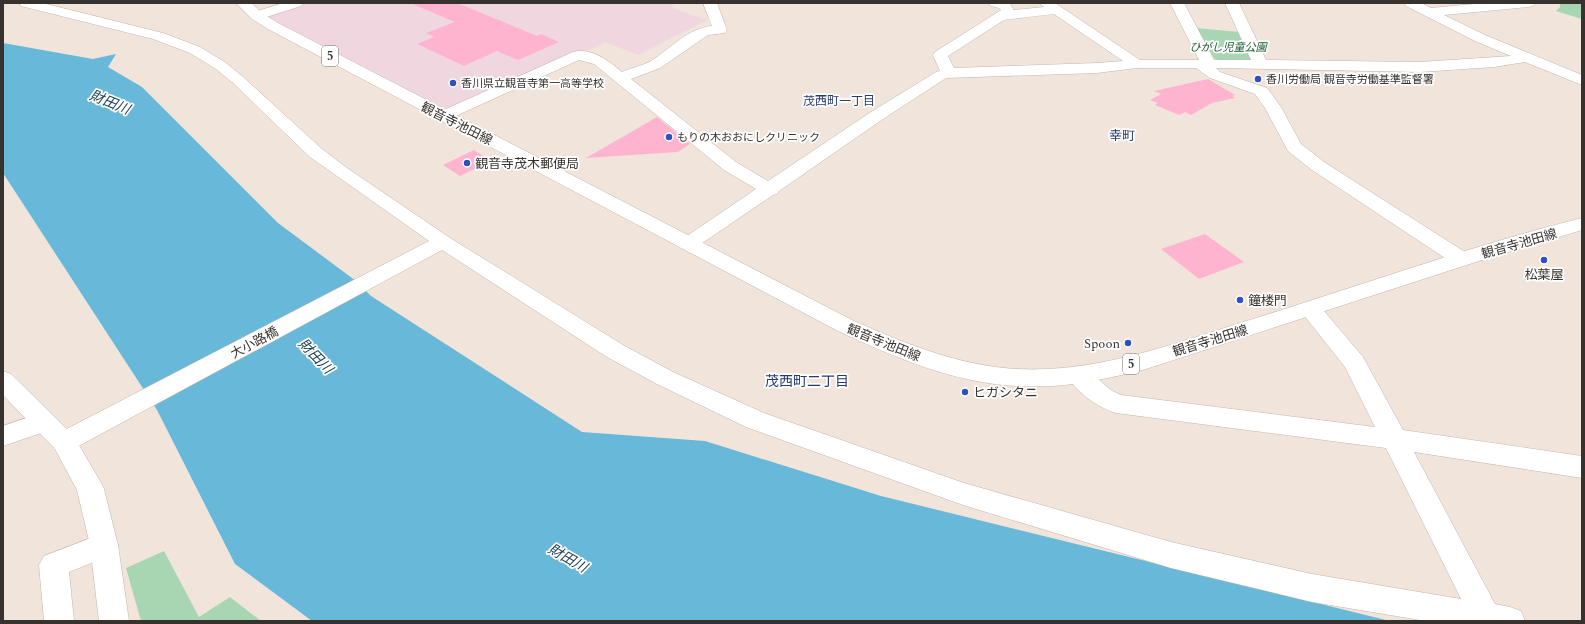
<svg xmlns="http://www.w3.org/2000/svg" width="1585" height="624" font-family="Spectral,'Noto Sans JP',serif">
	<rect width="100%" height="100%" fill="#f1e5db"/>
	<!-- education -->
	<polygon fill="#efd6df" points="304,3 672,3 673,8 707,20 638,55 605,42 589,50 584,50 449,111 266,16"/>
	<!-- green -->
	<g fill="#a9d6b2">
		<polygon points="1560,3 1582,3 1582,19 1556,11 1560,7"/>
		<polygon points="1196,28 1239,32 1253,61 1225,63 1214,58"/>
		<polygon points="164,551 199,617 230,597 261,621 141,621 126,568"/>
	</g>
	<!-- water -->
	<polygon fill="#67b8d9" points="3,43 93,59 116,54 108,67 142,87 278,223 356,281 371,296 582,432 705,441 881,496 1390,621 312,621 235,564 157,410 3,173"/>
	<!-- building -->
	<g fill="#feb4cf">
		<polygon points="410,3 457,3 537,36 541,34 559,42 518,60 497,51 464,66 417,44 434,37 426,33 455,22"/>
		<polygon points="1208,79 1235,95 1232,96 1235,98 1212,103 1191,115 1185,112 1179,115 1155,105 1158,103 1150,100 1161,94 1154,91"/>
		<polygon points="657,117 690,144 678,152 586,158"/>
		<polygon points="474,150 491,161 460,176 443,165"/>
		<polygon points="1205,234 1244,262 1199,279 1161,249"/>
	</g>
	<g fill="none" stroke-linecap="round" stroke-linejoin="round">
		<!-- minor casing -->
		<g stroke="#c0b5ab" stroke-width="1">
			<g id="minor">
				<path d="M19 3H42L163 33 200 47 226 63 242 76 322 149 347 168 450 238 623 345 673 372 764 413 964 483 1171 542 1312 574 1461 599 1386 448 1116 413C1097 407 1077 393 1067 375L1071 369C1090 363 1094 377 1107 387 1111 391 1117 393 1121 395L1375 427 1345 367 1299 309 1302 304 1310 302 1318 304 1363 357 1403 430 1582 456V478L1414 452 1495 604 1510 607 1521 611 1525 621H1426L1312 602 1171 568 963 505 746 427 657 384 607 357 442 250 73 449 64 452 55 449 51 442 55 435 429 241 310 157 232 82 216 69 190 53 153 39 21 6Z"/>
				<polygon points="283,3 303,3 301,6 257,20 252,19 250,16 252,13"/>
				<path d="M703 3H717L727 30 725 33 708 35 660 68 631 79 736 162 768 181 871 112 936 72 940 71 933 55 935 52 1001 10 999 8 991 6 989 3H1009L1014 10 1044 7 1039 3H1055L1140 60H1199L1170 3H1184L1214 60H1251L1225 3H1239L1266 60 1420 62 1511 56 1475 41 1406 6 1404 3H1421L1431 8 1484 3H1535L1533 6 1528 7 1444 15 1485 35 1582 75V85L1525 62 1494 67 1420 72 1216 68 1220 72 1267 88 1281 107 1301 144 1324 162 1468 254 1471 259 1468 264 1461 265 1454 264 1312 170 1288 151 1265 108 1255 94 1210 78 1196 68H1137L1097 73 946 78 883 119 779 191 777 194 773 195 695 248 688 250 681 248 678 244 681 240 756 189 724 170 594 64 579 60 449 119 443 121 437 119 435 116 437 113 573 52C591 47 609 61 622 72 631 68 642 66 651 61 670 49 688 28 712 26ZM1054 14 1123 61 1097 63 954 68 948 56 1004 20Z"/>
				<polygon points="44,412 53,415 57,422 53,429 3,446 3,426"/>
				<polygon points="104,533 114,536 118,545 114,554 69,572 74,621 44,621 39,565 44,556"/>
			</g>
		</g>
		<!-- major casing -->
		<g stroke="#c0b5ab" stroke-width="1">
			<g id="major">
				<path d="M236 3H251L262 13 278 23 854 321C906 344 960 366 1017 369 1094 373 1167 346 1240 323 1354 288 1466 247 1582 218V230L1482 260 1146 369C1103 380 1061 389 1017 386 954 383 894 357 838 331L268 29 252 19Z"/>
				<polygon points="3,371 11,374 73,435 100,481 104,489 118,545 129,621 99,621 90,545 77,490 55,449 3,395"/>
			</g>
		</g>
		<!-- minor -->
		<use href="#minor" fill="#fff" fill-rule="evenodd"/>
		<!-- major -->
		<use href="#major" fill="#fff" fill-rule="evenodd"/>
	</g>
	<!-- markers -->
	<g fill="#2d51c1" stroke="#fff" stroke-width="1.5">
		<circle cx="1258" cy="79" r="4"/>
		<circle cx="453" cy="83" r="4"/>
		<circle cx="669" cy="137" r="4"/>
		<circle cx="467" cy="163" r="4"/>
		<circle cx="1544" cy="260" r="4"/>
		<circle cx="1240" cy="300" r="4"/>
		<circle cx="1128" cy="343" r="4"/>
		<circle cx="965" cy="392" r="4"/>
	</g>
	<g text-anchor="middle" stroke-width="3.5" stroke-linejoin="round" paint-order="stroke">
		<!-- far-park labels -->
		<g font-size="11" font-style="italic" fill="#16592d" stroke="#fff">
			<text x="1228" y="51">ひがし児童公園</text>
		</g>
		<!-- far-poi labels -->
		<g font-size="11" fill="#37322e" stroke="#fff" text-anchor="start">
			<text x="1266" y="83">香川労働局 観音寺労働基準監督署</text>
			<text x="461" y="87">香川県立観音寺第一高等学校</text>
			<text x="677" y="141">もりの木おおにしクリニック</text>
		</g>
		<!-- shield labels -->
		<g fill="#fff" stroke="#73706d" stroke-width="1">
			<rect x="322" y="46" width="16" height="20" rx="3"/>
			<rect x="1123" y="354" width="16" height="20" rx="3"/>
		</g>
		<g font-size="12" font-weight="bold" fill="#37322e">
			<text x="330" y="60">5</text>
			<text x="1131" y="368">5</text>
		</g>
		<!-- far-neighbourhood labels -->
		<g font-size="12" fill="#253a72" stroke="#fff">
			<text x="839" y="105">茂西町一丁目</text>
		</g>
		<!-- street labels -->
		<g font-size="13" fill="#37322e" stroke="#fff">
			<text transform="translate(457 123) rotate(27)" y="5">観音寺池田線</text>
			<text transform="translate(1519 243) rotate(-16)" y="5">観音寺池田線</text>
			<text transform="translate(1210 340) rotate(-17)" y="5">観音寺池田線</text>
			<text transform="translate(254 342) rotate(-28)" y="5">大小路橋</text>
			<text transform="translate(884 342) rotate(22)" y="5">観音寺池田線</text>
		</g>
		<!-- far-quarter labels -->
		<g font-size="13" fill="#253a72" stroke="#fff">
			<text x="1122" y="140">幸町</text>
		</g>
		<!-- poi labels -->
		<g font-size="13" fill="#37322e" stroke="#fff" text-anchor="start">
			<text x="475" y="168">観音寺茂木郵便局</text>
			<text x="1544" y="279" text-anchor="middle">松葉屋</text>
			<text x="1248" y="305">鐘楼門</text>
			<text x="1120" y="348" text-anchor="end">Spoon</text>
			<text x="973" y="397">ヒガシタニ</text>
		</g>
		<!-- water labels -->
		<g font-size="14" font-style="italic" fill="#183d4b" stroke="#fff">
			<text transform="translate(110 102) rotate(22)" y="5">財田川</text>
			<text transform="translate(316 356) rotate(46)" y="5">財田川</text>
			<text transform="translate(568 558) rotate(30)" y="5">財田川</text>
		</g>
		<!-- neighbourhood labels -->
		<g font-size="14" fill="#253a72" stroke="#fff">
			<text x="807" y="386">茂西町二丁目</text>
		</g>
	</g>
	<!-- border -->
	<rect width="1585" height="624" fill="none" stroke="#37322e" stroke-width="8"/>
</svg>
